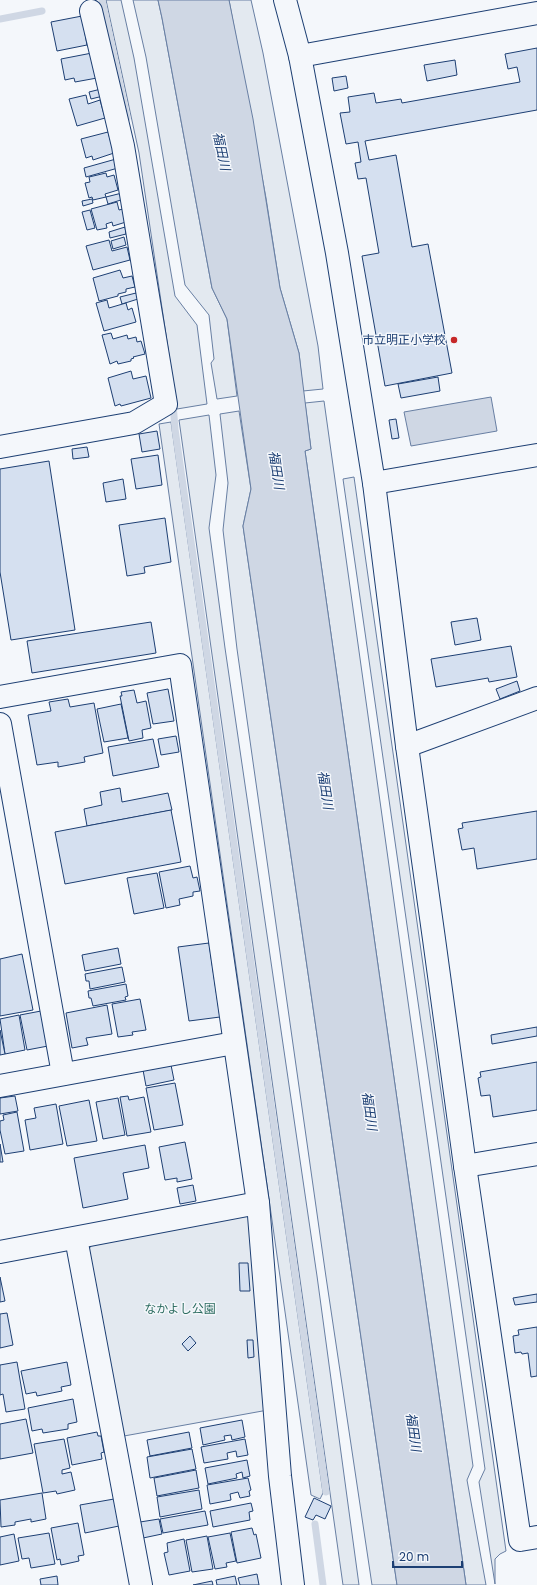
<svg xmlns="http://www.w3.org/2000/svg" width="537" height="1585" font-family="Poppins,'Noto Sans JP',sans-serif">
	<rect width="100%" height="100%" fill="#f4f7fb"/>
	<!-- green -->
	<g fill="#e3e9f0" stroke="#687fa3">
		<polygon points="106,0 121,0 134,58 175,296 197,325 207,404 177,409 139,153"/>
		<polygon points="133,0 158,0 162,18 212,288 227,319 237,396 217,399 211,363 214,359 209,315 185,285 146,57"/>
		<polygon points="229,0 251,0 263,53 318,346 323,389 303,391 299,353 280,288 266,198"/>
		<polygon points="324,401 473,1466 467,1480 486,1585 466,1585 305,451 311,449 305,403"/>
		<polygon points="239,411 251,489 243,526 397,1585 372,1585 326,1277 237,649 223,530 228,483 220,414"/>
		<polygon points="209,415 216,475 209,528 225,648 317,1276 359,1585 343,1585 179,420"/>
		<polygon points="171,422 323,1493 320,1499 311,1495 159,424"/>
		<polygon points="354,477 506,1551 500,1554 495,1559 495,1584 479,1482 485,1469 343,479"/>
		<polygon points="248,1215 253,1221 268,1410 124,1436 88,1251 92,1244"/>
	</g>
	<!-- water -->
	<g fill="#cfd7e4" stroke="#687fa3">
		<polygon points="158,0 229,0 253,119 280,288 299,353 311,449 305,451 466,1585 397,1585 243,526 251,489 227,319 212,288 162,18"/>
		<polygon points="491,397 497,431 411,446 404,412"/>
	</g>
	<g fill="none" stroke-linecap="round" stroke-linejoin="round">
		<!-- stream -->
		<g stroke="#cfd7e4" stroke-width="7">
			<polyline points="102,0 127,118"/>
			<polyline points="0,19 42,11"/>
			<polyline points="173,403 175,429 326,1492"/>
			<polyline points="315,1524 323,1585"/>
		</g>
	</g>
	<!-- building -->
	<g fill="#d5e0f0" stroke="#1d3f73">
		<polygon points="82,16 87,45 57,51 51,22"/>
		<polygon points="537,48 537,110 365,141 369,160 396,155 412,247 428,244 452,373 385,386 362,256 379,253 366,178 358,179 355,163 361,162 358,142 346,144 340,113 350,112 348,97 374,93 376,103 401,99 402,103 520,82 517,67 508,69 505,54"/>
		<polygon points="92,53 97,78 75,82 74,78 65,80 61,59"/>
		<polygon points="455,60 457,75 427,81 424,65"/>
		<polygon points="346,76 348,88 334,91 332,78"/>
		<polygon points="101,89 103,96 91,99 89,92"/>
		<polygon points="86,95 88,104 100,100 105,118 77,126 69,99"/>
		<polygon points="108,132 114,153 93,160 92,156 86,158 81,139"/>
		<polygon points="116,159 118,168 86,177 84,168"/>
		<polygon points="106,173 107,177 114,175 118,190 105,194 106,197 93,200 92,197 89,198 85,183 90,182 89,177"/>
		<polygon points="122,193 124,199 108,204 106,197"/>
		<polygon points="92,199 93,203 83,206 82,201"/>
		<polygon points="117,202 119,210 123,209 126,222 113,226 112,222 106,224 107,228 97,230 91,209"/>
		<polygon points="90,210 95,228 87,230 82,212"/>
		<polygon points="125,227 126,234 110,238 109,232"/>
		<polygon points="124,237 126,245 113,249 111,241"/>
		<polygon points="109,240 112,251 127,247 130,260 93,270 86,246"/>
		<polygon points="120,270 123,278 132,276 135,287 126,289 126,292 118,294 118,296 99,301 93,278"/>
		<polygon points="136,293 138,299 122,304 120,297"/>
		<polygon points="107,300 109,308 126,303 128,310 132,308 136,322 104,331 96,303"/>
		<polygon points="111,333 113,339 127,335 128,339 136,337 137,342 141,341 145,354 133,357 134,358 131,359 131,361 118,364 117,361 110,364 102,335"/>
		<polygon points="131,371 133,379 146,376 151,398 121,406 120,404 115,406 108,378"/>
		<polygon points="438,377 440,391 401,398 398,384"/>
		<polygon points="396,419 399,438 392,439 389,420"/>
		<polygon points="157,431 160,449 142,452 139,434"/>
		<polygon points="87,447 89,457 73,459 72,449"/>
		<polygon points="158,455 162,485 136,489 131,459"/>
		<polygon points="49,461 75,630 11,640 0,572 0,469"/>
		<polygon points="123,479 126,499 106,502 103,483"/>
		<polygon points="165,518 171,562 144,567 145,573 127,576 119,525"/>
		<polygon points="477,618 481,640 455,645 451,622"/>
		<polygon points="151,622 156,653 32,673 27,641"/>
		<polygon points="511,646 517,677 489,682 488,678 436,687 431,659"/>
		<polygon points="517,681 520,691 500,699 496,689"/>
		<polygon points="168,689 174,721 153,724 147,693"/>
		<polygon points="134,690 137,703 146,701 151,728 142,730 143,738 129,741 120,696 122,696 121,692"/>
		<polygon points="68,699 70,707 94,703 103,753 84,757 85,762 58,767 58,762 37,765 28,715 51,711 49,702"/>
		<polygon points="121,704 128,738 104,742 97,709"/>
		<polygon points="176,736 179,752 161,755 158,739"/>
		<polygon points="153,739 159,767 113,776 108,747"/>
		<polygon points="120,788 122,802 168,793 172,810 87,826 84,809 102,805 100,792"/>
		<polygon points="171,810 181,862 65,884 55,832"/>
		<polygon points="537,811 537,859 477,869 474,848 462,850 458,829 463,828 462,823"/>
		<polygon points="190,866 193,878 197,877 200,891 193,892 193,896 179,899 180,905 166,908 159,872"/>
		<polygon points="157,873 164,908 134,914 127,878"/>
		<polygon points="209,943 220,1017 189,1021 178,947"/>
		<polygon points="118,948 121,964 85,971 82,955"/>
		<polygon points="22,954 33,1010 0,1016 0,959"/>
		<polygon points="122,967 125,982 90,989 89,981 86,981 85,974"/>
		<polygon points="126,984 128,996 125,997 126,1000 93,1006 91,998 89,998 88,991"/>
		<polygon points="140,999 146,1030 132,1032 133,1035 118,1037 112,1004"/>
		<polygon points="107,1005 112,1034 86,1038 88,1045 72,1048 66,1013"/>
		<polygon points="41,1011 48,1046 27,1050 20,1015"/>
		<polygon points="19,1015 25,1050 5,1054 0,1019"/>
		<polygon points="537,1027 537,1036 492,1044 491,1035"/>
		<polygon points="0,1030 5,1054 0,1055"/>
		<polygon points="537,1062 537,1110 493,1117 490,1095 481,1096 478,1078 481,1077 480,1072"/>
		<polygon points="171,1065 174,1080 146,1086 143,1070"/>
		<polygon points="175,1083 183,1125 154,1130 146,1088"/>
		<polygon points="15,1096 18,1111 0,1114 0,1098"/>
		<polygon points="128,1096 129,1100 144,1097 151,1132 127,1136 120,1097"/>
		<polygon points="118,1098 125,1135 103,1139 96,1102"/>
		<polygon points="89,1100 97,1141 67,1146 59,1106"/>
		<polygon points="56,1104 63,1144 30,1150 25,1120 36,1118 34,1108"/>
		<polygon points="17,1112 24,1151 5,1154 0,1130 0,1121 4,1120 3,1115"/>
		<polygon points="185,1142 192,1179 177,1182 177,1178 165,1180 159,1147"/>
		<polygon points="0,1144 3,1162 0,1162"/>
		<polygon points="145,1145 149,1168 123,1173 128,1199 83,1208 74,1158"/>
		<polygon points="193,1185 196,1201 180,1204 177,1188"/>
		<polygon points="239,1263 248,1263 250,1291 240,1291"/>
		<polygon points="0,1277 5,1301 0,1302"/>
		<polygon points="537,1294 537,1302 515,1305 513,1298"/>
		<polygon points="7,1313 13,1345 0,1348 0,1314"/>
		<polygon points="537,1327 537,1376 531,1377 528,1353 522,1354 521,1352 515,1353 513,1336 519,1335 518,1330"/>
		<polygon points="190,1336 196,1343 188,1351 182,1344"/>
		<polygon points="247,1340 253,1340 254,1357 248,1358"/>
		<polygon points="17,1362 25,1409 6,1412 3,1394 0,1395 0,1365"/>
		<polygon points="67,1362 71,1385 61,1387 62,1391 37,1396 36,1392 26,1394 21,1371"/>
		<polygon points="73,1399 77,1422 68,1424 68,1429 43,1433 42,1429 32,1431 28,1408"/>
		<polygon points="26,1419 33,1453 0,1459 0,1424"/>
		<polygon points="242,1420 245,1437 232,1440 231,1435 224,1436 225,1440 203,1445 200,1428"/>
		<polygon points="97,1432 98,1436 101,1436 104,1452 101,1453 102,1459 72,1465 67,1438"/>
		<polygon points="189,1432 192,1448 150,1456 147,1440"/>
		<polygon points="64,1439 70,1468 62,1470 62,1474 71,1472 75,1490 57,1494 56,1491 43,1493 34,1444"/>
		<polygon points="245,1439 248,1455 237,1457 236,1451 227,1453 228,1459 204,1463 201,1447"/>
		<polygon points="192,1449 196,1469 150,1478 147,1457"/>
		<polygon points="247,1460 250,1476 243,1478 242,1472 236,1474 237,1478 208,1484 205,1468"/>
		<polygon points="196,1470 199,1488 157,1496 154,1478"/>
		<polygon points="248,1478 251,1490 249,1491 250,1496 240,1498 238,1492 230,1494 231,1500 210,1504 207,1485"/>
		<polygon points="199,1490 202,1509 160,1517 157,1497"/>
		<polygon points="42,1493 46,1519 31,1522 31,1519 15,1522 15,1525 1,1527 0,1500"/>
		<polygon points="314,1498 331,1506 325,1519 316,1515 313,1520 305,1517"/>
		<polygon points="114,1499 119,1526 85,1533 80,1505"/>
		<polygon points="251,1503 253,1511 249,1512 250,1520 213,1527 210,1511"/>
		<polygon points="205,1511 208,1525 163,1533 160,1519"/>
		<polygon points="159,1519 162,1534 143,1538 140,1522"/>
		<polygon points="78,1523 84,1555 78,1556 79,1561 61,1565 60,1559 57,1560 51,1528"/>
		<polygon points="252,1528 254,1535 256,1534 261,1558 237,1563 231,1532"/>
		<polygon points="49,1533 55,1564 31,1568 29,1558 22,1559 18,1538"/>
		<polygon points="230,1533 236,1561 226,1563 227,1567 215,1569 208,1537"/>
		<polygon points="14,1534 19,1561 0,1565 0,1537"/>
		<polygon points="207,1536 213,1569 192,1572 186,1540"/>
		<polygon points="184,1539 190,1571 169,1575 164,1553 168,1552 167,1543"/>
		<polygon points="257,1574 259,1585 240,1585 238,1578"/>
		<polygon points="57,1576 58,1585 41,1585 40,1579"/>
		<polygon points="235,1576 237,1585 217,1585 216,1580"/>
		<polygon points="212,1581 213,1585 193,1585"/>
	</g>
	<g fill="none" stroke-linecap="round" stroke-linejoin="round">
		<!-- minor casing -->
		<g stroke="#1d3f73" stroke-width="24">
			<g id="minor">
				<polyline points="285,0 300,56 337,253 374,483 407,746 434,939 465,1166 520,1540 537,1537"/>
				<polyline points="300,56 537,13"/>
				<polyline points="0,447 134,423 166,404 123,146 91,11"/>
				<polyline points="374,483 537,455"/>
				<polyline points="0,697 180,665 258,1203 280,1476 293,1585"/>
				<polyline points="0,724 63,1074"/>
				<polyline points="407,746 537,698"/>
				<polyline points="0,1086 234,1043"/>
				<polyline points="465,1166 537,1154"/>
				<polyline points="76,1238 141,1585"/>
				<polyline points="0,1252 258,1203"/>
			</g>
		</g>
		<!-- minor -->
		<use href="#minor" stroke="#f4f7fb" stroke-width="22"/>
	</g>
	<!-- markers -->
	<circle fill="#c62828" stroke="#f4f7fb" stroke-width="1.5" cx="454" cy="340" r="4"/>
	<g text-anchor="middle" stroke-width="3" stroke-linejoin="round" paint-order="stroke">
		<!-- poi labels -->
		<g font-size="12" fill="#1d3f73" stroke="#f4f7fb" text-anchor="end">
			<text x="446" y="344">市立明正小学校</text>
		</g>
		<!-- park labels -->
		<g font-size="12" fill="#2c6c60" stroke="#f4f7fb">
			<text x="180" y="1313">なかよし公園</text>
		</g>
		<!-- water labels -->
		<g font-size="13" font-style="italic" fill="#1d3f73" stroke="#f4f7fb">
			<text transform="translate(222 151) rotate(78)" y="5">福田川</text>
			<text transform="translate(277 470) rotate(81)" y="5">福田川</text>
			<text transform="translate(326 790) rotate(81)" y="5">福田川</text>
			<text transform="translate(370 1111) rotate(82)" y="5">福田川</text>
			<text transform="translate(414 1432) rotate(82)" y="5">福田川</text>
		</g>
	</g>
	<!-- scale -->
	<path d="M393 1561v6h69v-6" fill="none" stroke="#1d3f73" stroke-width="2"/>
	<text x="399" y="1561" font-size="12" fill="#1d3f73" stroke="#f4f7fb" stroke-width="3" paint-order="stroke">20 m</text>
</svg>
